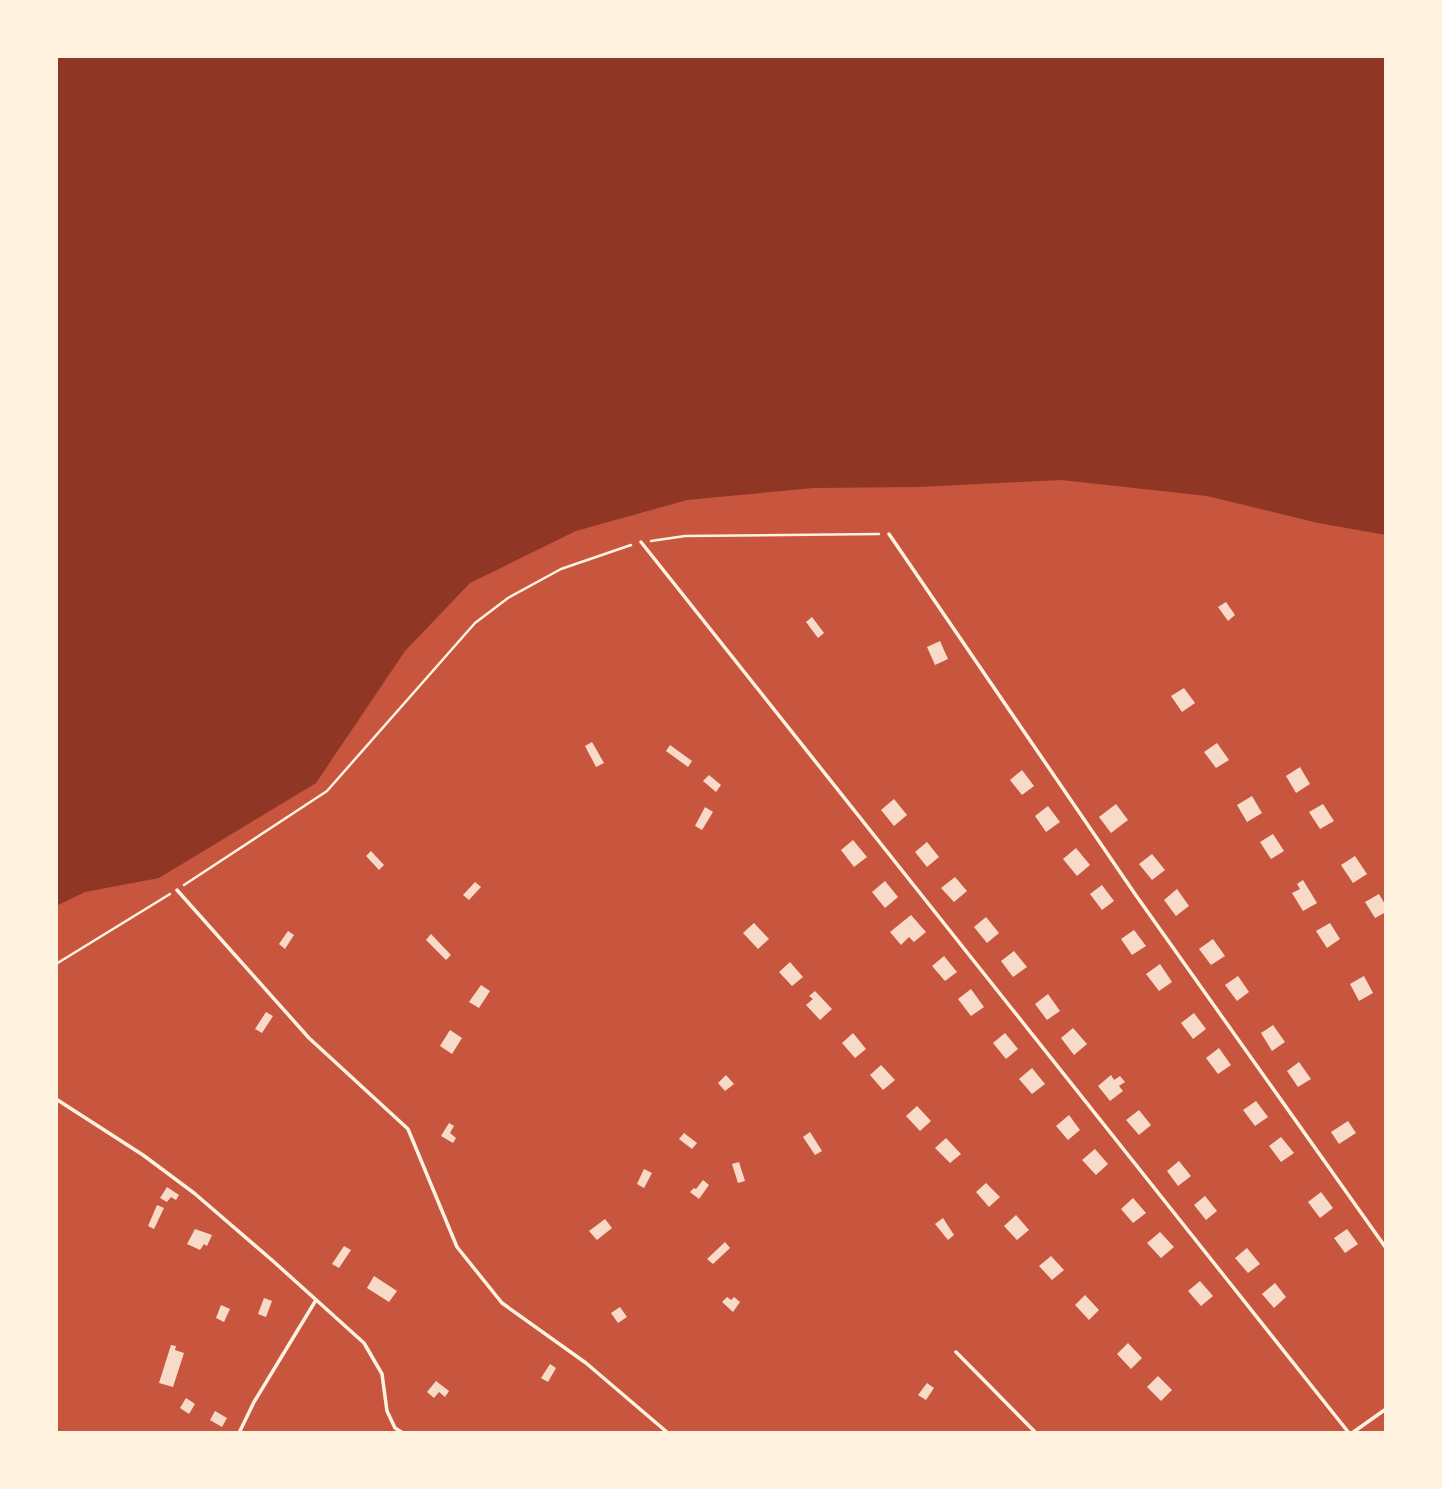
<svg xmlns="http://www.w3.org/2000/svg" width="1442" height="1489" font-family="'Fira Sans',sans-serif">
	<rect width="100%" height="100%" fill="#c8553d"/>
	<!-- water -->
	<polygon fill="#8f3625" points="56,56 1386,56 1386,535 1318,523 1207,496 1061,480 917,487 813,488 687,500 576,531 470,583 405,651 316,783 159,878 85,892 56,906"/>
	<!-- building -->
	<g fill="#f7dbc8">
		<polygon points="1226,602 1235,615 1228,621 1218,607"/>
		<polygon points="812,617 824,633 818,638 806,622"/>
		<polygon points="940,641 948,659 935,665 927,647"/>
		<polygon points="1184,688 1195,703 1182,712 1171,696"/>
		<polygon points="592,742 604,763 596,767 585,746"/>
		<polygon points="1217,743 1229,760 1216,768 1204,752"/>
		<polygon points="670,745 692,761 688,767 666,751"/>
		<polygon points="1300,767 1310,784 1296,793 1286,776"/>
		<polygon points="1022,770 1034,786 1022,795 1010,780"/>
		<polygon points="709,775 721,785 716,792 703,781"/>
		<polygon points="1252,796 1262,813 1247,822 1237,805"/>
		<polygon points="894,799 907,815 894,826 881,810"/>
		<polygon points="1116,804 1128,820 1111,833 1099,817"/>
		<polygon points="1323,804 1334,821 1320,829 1309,812"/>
		<polygon points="1048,806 1060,822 1046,832 1035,816"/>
		<polygon points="705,807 713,812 702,830 695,826"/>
		<polygon points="1273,834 1284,851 1271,859 1260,842"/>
		<polygon points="853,840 867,857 854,867 841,850"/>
		<polygon points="927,842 939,857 927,867 915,852"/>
		<polygon points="1076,848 1090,865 1077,876 1063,859"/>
		<polygon points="371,851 384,865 379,870 366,856"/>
		<polygon points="1152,854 1165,870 1152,880 1139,864"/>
		<polygon points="1355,856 1367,874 1353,883 1341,865"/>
		<polygon points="955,877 967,891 954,902 941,888"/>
		<polygon points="1303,880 1317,903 1303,911 1292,893 1300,889 1297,884"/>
		<polygon points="885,881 898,897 885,908 872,892"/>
		<polygon points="475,882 481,887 469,900 463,895"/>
		<polygon points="1102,885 1114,901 1102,910 1090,894"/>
		<polygon points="1177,889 1189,906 1176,916 1164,900"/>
		<polygon points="1379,894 1386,906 1386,912 1375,918 1365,902"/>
		<polygon points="911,915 926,932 914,942 909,937 901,945 890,932"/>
		<polygon points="986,917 999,933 987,943 974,927"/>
		<polygon points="754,923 769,939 758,949 743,933"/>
		<polygon points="1330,923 1340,939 1327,948 1316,931"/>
		<polygon points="1134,930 1146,946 1132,955 1121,939"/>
		<polygon points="288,931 294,935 285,949 279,944"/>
		<polygon points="431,934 451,955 446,960 426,940"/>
		<polygon points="1213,939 1225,956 1211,965 1199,949"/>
		<polygon points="1014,951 1027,967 1013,977 1001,961"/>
		<polygon points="944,956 957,972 945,981 932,966"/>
		<polygon points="790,962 803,977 792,986 779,972"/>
		<polygon points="1160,964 1172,982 1159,991 1146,974"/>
		<polygon points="1238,976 1249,992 1237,1001 1225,985"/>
		<polygon points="1364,976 1373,993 1359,1001 1350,984"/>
		<polygon points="481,985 490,991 479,1008 469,1002"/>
		<polygon points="971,989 984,1007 971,1016 958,999"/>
		<polygon points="815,991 832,1009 820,1020 806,1005 813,999 809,996"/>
		<polygon points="1048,994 1060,1011 1047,1020 1035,1004"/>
		<polygon points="266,1012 273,1016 262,1033 255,1029"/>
		<polygon points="1194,1013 1206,1029 1193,1039 1181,1023"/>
		<polygon points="1273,1025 1285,1042 1272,1051 1261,1033"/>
		<polygon points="1073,1028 1087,1044 1074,1055 1061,1038"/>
		<polygon points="450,1030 462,1038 452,1054 440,1046"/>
		<polygon points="853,1033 866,1049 855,1058 842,1043"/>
		<polygon points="1005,1033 1018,1049 1006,1059 993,1043"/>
		<polygon points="1219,1048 1231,1065 1218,1074 1206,1058"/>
		<polygon points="1299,1062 1311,1079 1298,1087 1287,1071"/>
		<polygon points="881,1065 895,1080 883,1090 870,1075"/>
		<polygon points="1032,1068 1045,1084 1032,1094 1019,1079"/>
		<polygon points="726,1075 734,1084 725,1091 718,1083"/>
		<polygon points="1111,1075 1114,1080 1120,1076 1125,1082 1119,1086 1123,1091 1110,1101 1098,1086"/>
		<polygon points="1256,1101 1268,1117 1255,1126 1243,1110"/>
		<polygon points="917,1106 931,1121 920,1131 906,1116"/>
		<polygon points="1139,1110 1151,1125 1139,1135 1126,1120"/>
		<polygon points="1069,1115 1080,1130 1068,1140 1056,1126"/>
		<polygon points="1348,1121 1356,1133 1339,1144 1331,1132"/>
		<polygon points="449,1123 454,1126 450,1133 456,1138 453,1143 441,1136"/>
		<polygon points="810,1132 822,1151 815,1155 803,1137"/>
		<polygon points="684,1133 697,1143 692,1149 679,1139"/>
		<polygon points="1281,1137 1294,1153 1281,1162 1269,1146"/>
		<polygon points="946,1138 961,1154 950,1163 935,1148"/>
		<polygon points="1095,1149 1108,1164 1096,1175 1082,1160"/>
		<polygon points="1179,1161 1191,1176 1178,1186 1167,1171"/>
		<polygon points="739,1162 745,1181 738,1183 732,1164"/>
		<polygon points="644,1169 652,1173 644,1188 637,1184"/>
		<polygon points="703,1180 709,1185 699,1199 690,1192 694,1188 696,1189"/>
		<polygon points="986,1183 1000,1197 989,1207 976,1192"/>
		<polygon points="167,1187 179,1195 176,1200 171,1197 167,1202 160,1198"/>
		<polygon points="1321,1192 1333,1208 1320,1218 1308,1202"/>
		<polygon points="1205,1196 1217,1211 1206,1220 1194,1205"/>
		<polygon points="1133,1198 1146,1213 1133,1223 1121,1209"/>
		<polygon points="157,1205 164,1208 154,1229 148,1226"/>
		<polygon points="1016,1215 1029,1230 1017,1240 1004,1226"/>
		<polygon points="943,1218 954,1235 948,1240 935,1224"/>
		<polygon points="605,1219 612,1228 597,1240 589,1231"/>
		<polygon points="195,1229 212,1235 207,1246 204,1244 200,1250 187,1244"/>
		<polygon points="1347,1229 1358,1244 1345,1253 1334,1238"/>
		<polygon points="1160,1232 1174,1247 1161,1258 1147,1243"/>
		<polygon points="725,1242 730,1248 713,1264 707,1259"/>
		<polygon points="344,1246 351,1250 339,1268 332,1264"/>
		<polygon points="1247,1248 1260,1264 1248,1273 1235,1258"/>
		<polygon points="1051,1256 1064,1270 1052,1280 1039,1266"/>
		<polygon points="374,1276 397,1291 389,1302 367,1288"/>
		<polygon points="1200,1281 1213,1296 1201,1306 1188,1291"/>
		<polygon points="1275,1283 1286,1297 1274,1308 1262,1294"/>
		<polygon points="1085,1295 1099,1310 1089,1320 1075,1305"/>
		<polygon points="727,1297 731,1300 734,1297 740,1302 733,1312 722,1302"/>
		<polygon points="264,1298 272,1301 266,1317 258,1314"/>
		<polygon points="221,1305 230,1309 224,1322 216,1318"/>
		<polygon points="620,1307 627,1317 618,1323 611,1313"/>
		<polygon points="1128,1343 1142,1358 1131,1369 1117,1354"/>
		<polygon points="171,1345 176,1346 175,1350 184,1353 173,1387 159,1383"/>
		<polygon points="550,1364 556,1368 548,1382 541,1378"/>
		<polygon points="1158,1376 1172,1390 1161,1401 1147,1387"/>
		<polygon points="436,1381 449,1391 445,1397 439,1392 434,1398 427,1392"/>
		<polygon points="927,1383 934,1388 926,1400 918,1395"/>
		<polygon points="186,1398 195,1404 189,1414 180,1408"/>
		<polygon points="215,1411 227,1418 222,1427 210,1420"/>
	</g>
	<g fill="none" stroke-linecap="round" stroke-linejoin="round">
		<!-- path -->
		<g stroke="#fff3e0" stroke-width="2.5">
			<polyline points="651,541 685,536 879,534"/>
			<polyline points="184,885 327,791 475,623 508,598 561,569 631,545"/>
			<polyline points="56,964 170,894"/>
		</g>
		<!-- service -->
		<g stroke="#fff3e0" stroke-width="3.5">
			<polyline points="889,534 1135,894 1386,1248"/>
			<polyline points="641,542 1349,1433"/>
			<polyline points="177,890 309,1038 408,1129 457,1247 502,1303 586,1363 668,1433"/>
			<polyline points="56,1099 143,1155 194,1193 273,1261 364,1343 382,1374 387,1411 395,1428 403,1433"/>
			<polyline points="956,1352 1036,1433"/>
			<polyline points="239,1433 254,1402 316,1300"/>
			<polyline points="1352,1433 1386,1409"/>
		</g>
	</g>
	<!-- border -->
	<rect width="1442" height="1489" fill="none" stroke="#fff3e0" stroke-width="116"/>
</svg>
